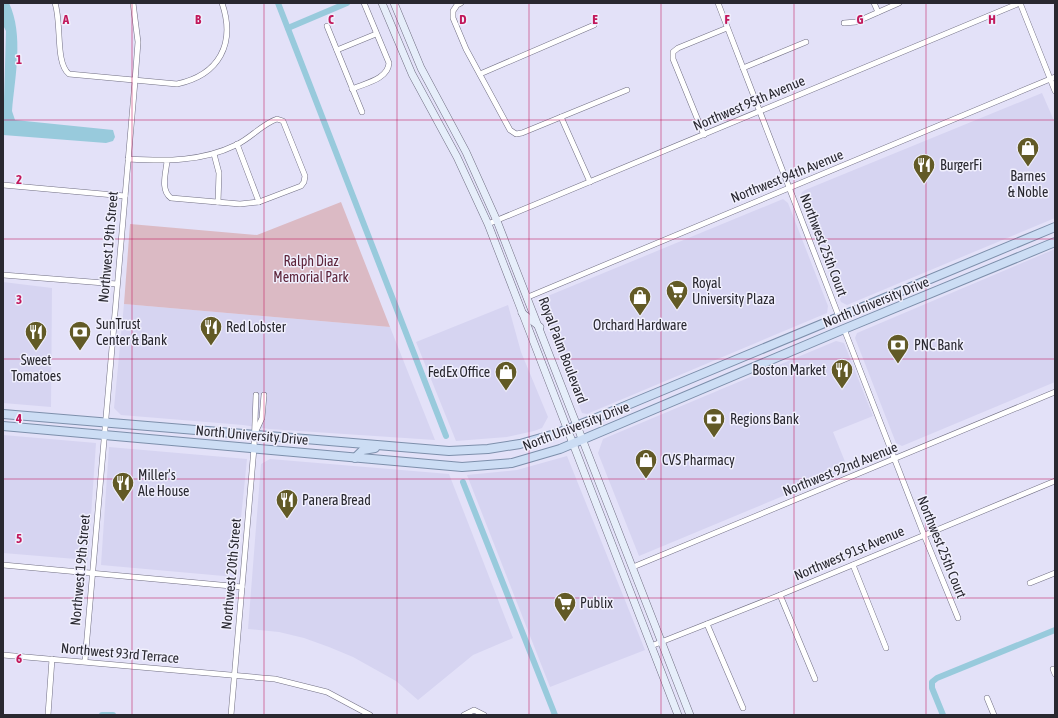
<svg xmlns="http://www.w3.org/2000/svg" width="1058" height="718" font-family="'Asap Condensed',sans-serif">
	<rect width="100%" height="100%" fill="#e3e1f8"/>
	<!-- built -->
	<g fill="#d6d4f1">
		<polygon points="1042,93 1055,123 1055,218 847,305 841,302 800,198 802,192 805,190"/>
		<polygon points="783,199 788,203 828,306 827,313 587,414 582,413 538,302 543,298"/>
		<polygon points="1055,249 1055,382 902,446 896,443 855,338 857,333"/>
		<polygon points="3,282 52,288 51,407 3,403"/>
		<polygon points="124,304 390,327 435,440 269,429 243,425 121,415 114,408"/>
		<polygon points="508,305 521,352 548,417 542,428 534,431 507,437 456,441 416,342"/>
		<polygon points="836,341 844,343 873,416 833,432 848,469 639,556 598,453 603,439"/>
		<polygon points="3,435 96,443 88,560 3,553"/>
		<polygon points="109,447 247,459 235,577 101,565"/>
		<polygon points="567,456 645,650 550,687 467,475 517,470"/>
		<polygon points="270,459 449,474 513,638 473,655 418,700 396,681 353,657 329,647 304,638 279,632 248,629 261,464"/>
	</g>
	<!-- green -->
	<polygon fill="#dbbac4" points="341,202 390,327 124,304 130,224 257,235"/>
	<!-- water -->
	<path fill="#98cadc" d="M3 3H9C24 35 15 76 12 111L15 120 113 130 115 137 113 141 106 143 3 135 6 31 3 25Z"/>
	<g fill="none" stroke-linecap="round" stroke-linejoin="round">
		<!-- canal -->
		<g stroke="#98cadc" stroke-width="6">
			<polyline points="278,3 446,436"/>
			<polyline points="288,28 347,3"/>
			<polyline points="463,482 555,715"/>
			<polyline points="102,715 113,715"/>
			<polyline points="943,715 932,688 932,682 937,678 1055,630"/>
		</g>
		<!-- minor casing -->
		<g stroke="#716f83" stroke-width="6">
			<g id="minor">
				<path d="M55 3C62 24 55 63 69 74L177 84C219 75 236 44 222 3"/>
				<polyline points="461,3 457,5 453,11 453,18 466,49 510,130 516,134 522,133 627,90"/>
				<polyline points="718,3 839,317"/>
				<polyline points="874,3 878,12"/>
				<polyline points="1020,3 1055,91"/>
				<polyline points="844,23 856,22 899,3"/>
				<polyline points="327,26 362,112"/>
				<polyline points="337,50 376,34"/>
				<polyline points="743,68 806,42"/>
				<polyline points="480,74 594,25"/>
				<path d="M352 89C366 83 388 79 389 63L364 3"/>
				<polyline points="561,117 590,182"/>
				<polyline points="704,135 673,59 673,52 678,48 727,28"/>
				<polyline points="237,144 259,202"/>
				<polyline points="214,154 219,173 218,202"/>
				<path d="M128 159C166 161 201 162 236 145 251 138 262 124 277 119L283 121 305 176 304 182 301 186 259 202 240 204 171 198C160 190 166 173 167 161"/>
				<polyline points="3,185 125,196"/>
				<polyline points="488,224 1020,3"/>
				<polyline points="3,275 117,284"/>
				<polyline points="528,297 1055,77"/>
				<polyline points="844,329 924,535 958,618"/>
				<polyline points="255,433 262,418 264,395"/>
				<polyline points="3,565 242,587"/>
				<polyline points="853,565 886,648"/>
				<polyline points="633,567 1055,392"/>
				<polyline points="1030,583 1055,573"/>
				<polyline points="780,595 815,679"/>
				<polyline points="707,624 743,708"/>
				<polyline points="651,646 780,595 1055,481"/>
				<polyline points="3,655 275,679 327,692 370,715"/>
				<polyline points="85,661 135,81 138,42 133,3"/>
				<polyline points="1053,669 1055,674"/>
				<polyline points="987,698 994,715"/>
				<polyline points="48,715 52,659"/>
				<polyline points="231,715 254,448 256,395"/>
				<polyline points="464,715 474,710 484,715"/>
			</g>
		</g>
		<!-- secondary casing -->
		<g stroke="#716f83" stroke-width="8">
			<g id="secondary">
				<polyline points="382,3 412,74 457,157 488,224 678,715"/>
				<polyline points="394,3 421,68 466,152 497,221 690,715"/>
				<polyline points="522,313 540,327"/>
			</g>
		</g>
		<!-- primary casing -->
		<g stroke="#7d8fab" stroke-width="10">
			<g id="primary">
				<polyline points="3,414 449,451 488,449 520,444 555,434 589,421 1055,227"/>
				<polyline points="3,426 462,467 512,463 560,449 844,329 1055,242"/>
				<polyline points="355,458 363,450 375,448"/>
			</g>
		</g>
		<!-- minor -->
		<use href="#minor" stroke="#fff" stroke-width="5"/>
		<!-- secondary -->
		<use href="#secondary" stroke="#e6eefa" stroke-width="7"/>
		<!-- primary -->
		<use href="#primary" stroke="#ccddf4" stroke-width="8"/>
	</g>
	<!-- grid -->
	<path fill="none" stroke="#c2185b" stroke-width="1" stroke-opacity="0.55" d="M132 3V715M264 3V715M397 3V715M529 3V715M661 3V715M794 3V715M926 3V715M3 120H1055M3 239H1055M3 359H1055M3 479H1055M3 598H1055"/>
	<!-- icons -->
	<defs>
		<g id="shop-pin" transform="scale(1.15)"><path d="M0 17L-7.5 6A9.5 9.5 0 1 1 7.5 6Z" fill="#625a26" stroke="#f0effd"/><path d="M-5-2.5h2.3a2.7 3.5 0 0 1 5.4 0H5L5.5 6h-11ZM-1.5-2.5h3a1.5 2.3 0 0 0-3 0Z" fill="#fff"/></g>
		<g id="restaurant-pin" transform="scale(1.15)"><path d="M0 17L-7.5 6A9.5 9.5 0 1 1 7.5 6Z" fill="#625a26" stroke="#f0effd"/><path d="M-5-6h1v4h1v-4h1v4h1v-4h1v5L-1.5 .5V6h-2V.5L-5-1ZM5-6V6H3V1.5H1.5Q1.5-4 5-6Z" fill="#fff"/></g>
		<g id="supermarket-pin" transform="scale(1.15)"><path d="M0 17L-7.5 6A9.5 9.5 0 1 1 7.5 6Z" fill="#625a26" stroke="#f0effd"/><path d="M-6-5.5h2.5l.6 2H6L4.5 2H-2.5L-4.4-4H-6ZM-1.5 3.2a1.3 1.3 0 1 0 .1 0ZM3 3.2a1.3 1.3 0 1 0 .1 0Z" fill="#fff"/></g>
		<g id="bank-pin" transform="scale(1.15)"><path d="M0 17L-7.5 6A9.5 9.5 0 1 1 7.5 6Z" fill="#625a26" stroke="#f0effd"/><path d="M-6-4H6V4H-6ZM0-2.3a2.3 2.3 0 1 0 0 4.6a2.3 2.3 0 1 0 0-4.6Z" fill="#fff"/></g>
	</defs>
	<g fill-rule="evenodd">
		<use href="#shop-pin" x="1028" y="148"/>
		<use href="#restaurant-pin" x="924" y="165"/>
		<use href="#supermarket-pin" x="677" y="291"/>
		<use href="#shop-pin" x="640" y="297"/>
		<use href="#restaurant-pin" x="211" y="327"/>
		<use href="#restaurant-pin" x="36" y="332"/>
		<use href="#bank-pin" x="80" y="332"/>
		<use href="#bank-pin" x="898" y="345"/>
		<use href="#restaurant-pin" x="842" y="370"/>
		<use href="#shop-pin" x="506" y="372"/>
		<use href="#bank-pin" x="714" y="419"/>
		<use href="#shop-pin" x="646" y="460"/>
		<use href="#restaurant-pin" x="123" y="483"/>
		<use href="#restaurant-pin" x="287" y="500"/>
		<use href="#supermarket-pin" x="565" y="603"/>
	</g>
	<g text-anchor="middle" stroke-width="3" stroke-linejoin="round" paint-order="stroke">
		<!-- street labels -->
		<g font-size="14" fill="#292830" stroke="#f0effd">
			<text transform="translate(749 103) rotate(-23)" y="5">Northwest 95th Avenue</text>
			<text transform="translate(787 176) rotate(-22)" y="5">Northwest 94th Avenue</text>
			<text transform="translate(824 245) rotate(69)" y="5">Northwest 25th Court</text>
			<text transform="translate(108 247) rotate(-85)" y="5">Northwest 19th Street</text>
			<text transform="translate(876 302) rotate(-22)" y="5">North University Drive</text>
			<text transform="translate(563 350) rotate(69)" y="5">Royal Palm Boulevard</text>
			<text transform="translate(576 426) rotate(-21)" y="5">North University Drive</text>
			<text transform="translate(252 435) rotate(5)" y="5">North University Drive</text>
			<text transform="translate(840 469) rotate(-22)" y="5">Northwest 92nd Avenue</text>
			<text transform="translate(942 547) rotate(68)" y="5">Northwest 25th Court</text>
			<text transform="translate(849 553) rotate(-23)" y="5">Northwest 91st Avenue</text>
			<text transform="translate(80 570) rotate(-85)" y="5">Northwest 19th Street</text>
			<text transform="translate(231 574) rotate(-85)" y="5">Northwest 20th Street</text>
			<text transform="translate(120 653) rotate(5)" y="5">Northwest 93rd Terrace</text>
		</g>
		<!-- poi labels -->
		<g font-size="14" fill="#292830" stroke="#f0effd" text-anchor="start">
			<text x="940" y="170">BurgerFi</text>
			<text x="1028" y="181" text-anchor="middle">Barnes<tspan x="1028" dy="16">&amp; Noble</tspan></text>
			<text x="692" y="288">Royal<tspan x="692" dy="16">University Plaza</tspan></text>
			<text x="96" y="329">SunTrust<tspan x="96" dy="16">Center &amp; Bank</tspan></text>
			<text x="640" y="330" text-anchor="middle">Orchard Hardware</text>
			<text x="226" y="332">Red Lobster</text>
			<text x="914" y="350">PNC Bank</text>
			<text x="36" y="365" text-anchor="middle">Sweet<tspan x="36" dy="16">Tomatoes</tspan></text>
			<text x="826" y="375" text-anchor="end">Boston Market</text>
			<text x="490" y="377" text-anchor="end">FedEx Office</text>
			<text x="730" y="424">Regions Bank</text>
			<text x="662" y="465">CVS Pharmacy</text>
			<text x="138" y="480">Miller's<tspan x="138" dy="16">Ale House</tspan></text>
			<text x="302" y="505">Panera Bread</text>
			<text x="580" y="608">Publix</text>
		</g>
		<!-- park labels -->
		<g font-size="14" fill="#5d243a" stroke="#f0effd">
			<text x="311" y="266">Ralph Diaz<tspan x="311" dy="16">Memorial Park</tspan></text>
		</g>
	</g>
	<g font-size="13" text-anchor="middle" font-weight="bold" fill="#c2185b" stroke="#f0effd" stroke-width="3" stroke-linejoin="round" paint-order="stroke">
		<text x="66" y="24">A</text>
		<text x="198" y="24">B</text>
		<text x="331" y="24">C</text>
		<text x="463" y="24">D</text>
		<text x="595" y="24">E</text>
		<text x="727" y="24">F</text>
		<text x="860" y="24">G</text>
		<text x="992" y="24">H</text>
		<text x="19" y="64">1</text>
		<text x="19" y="184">2</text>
		<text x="19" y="304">3</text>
		<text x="19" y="423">4</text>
		<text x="19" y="543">5</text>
		<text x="19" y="663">6</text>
	</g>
	<!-- border -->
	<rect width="1058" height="718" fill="none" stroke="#292830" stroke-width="8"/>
</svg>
